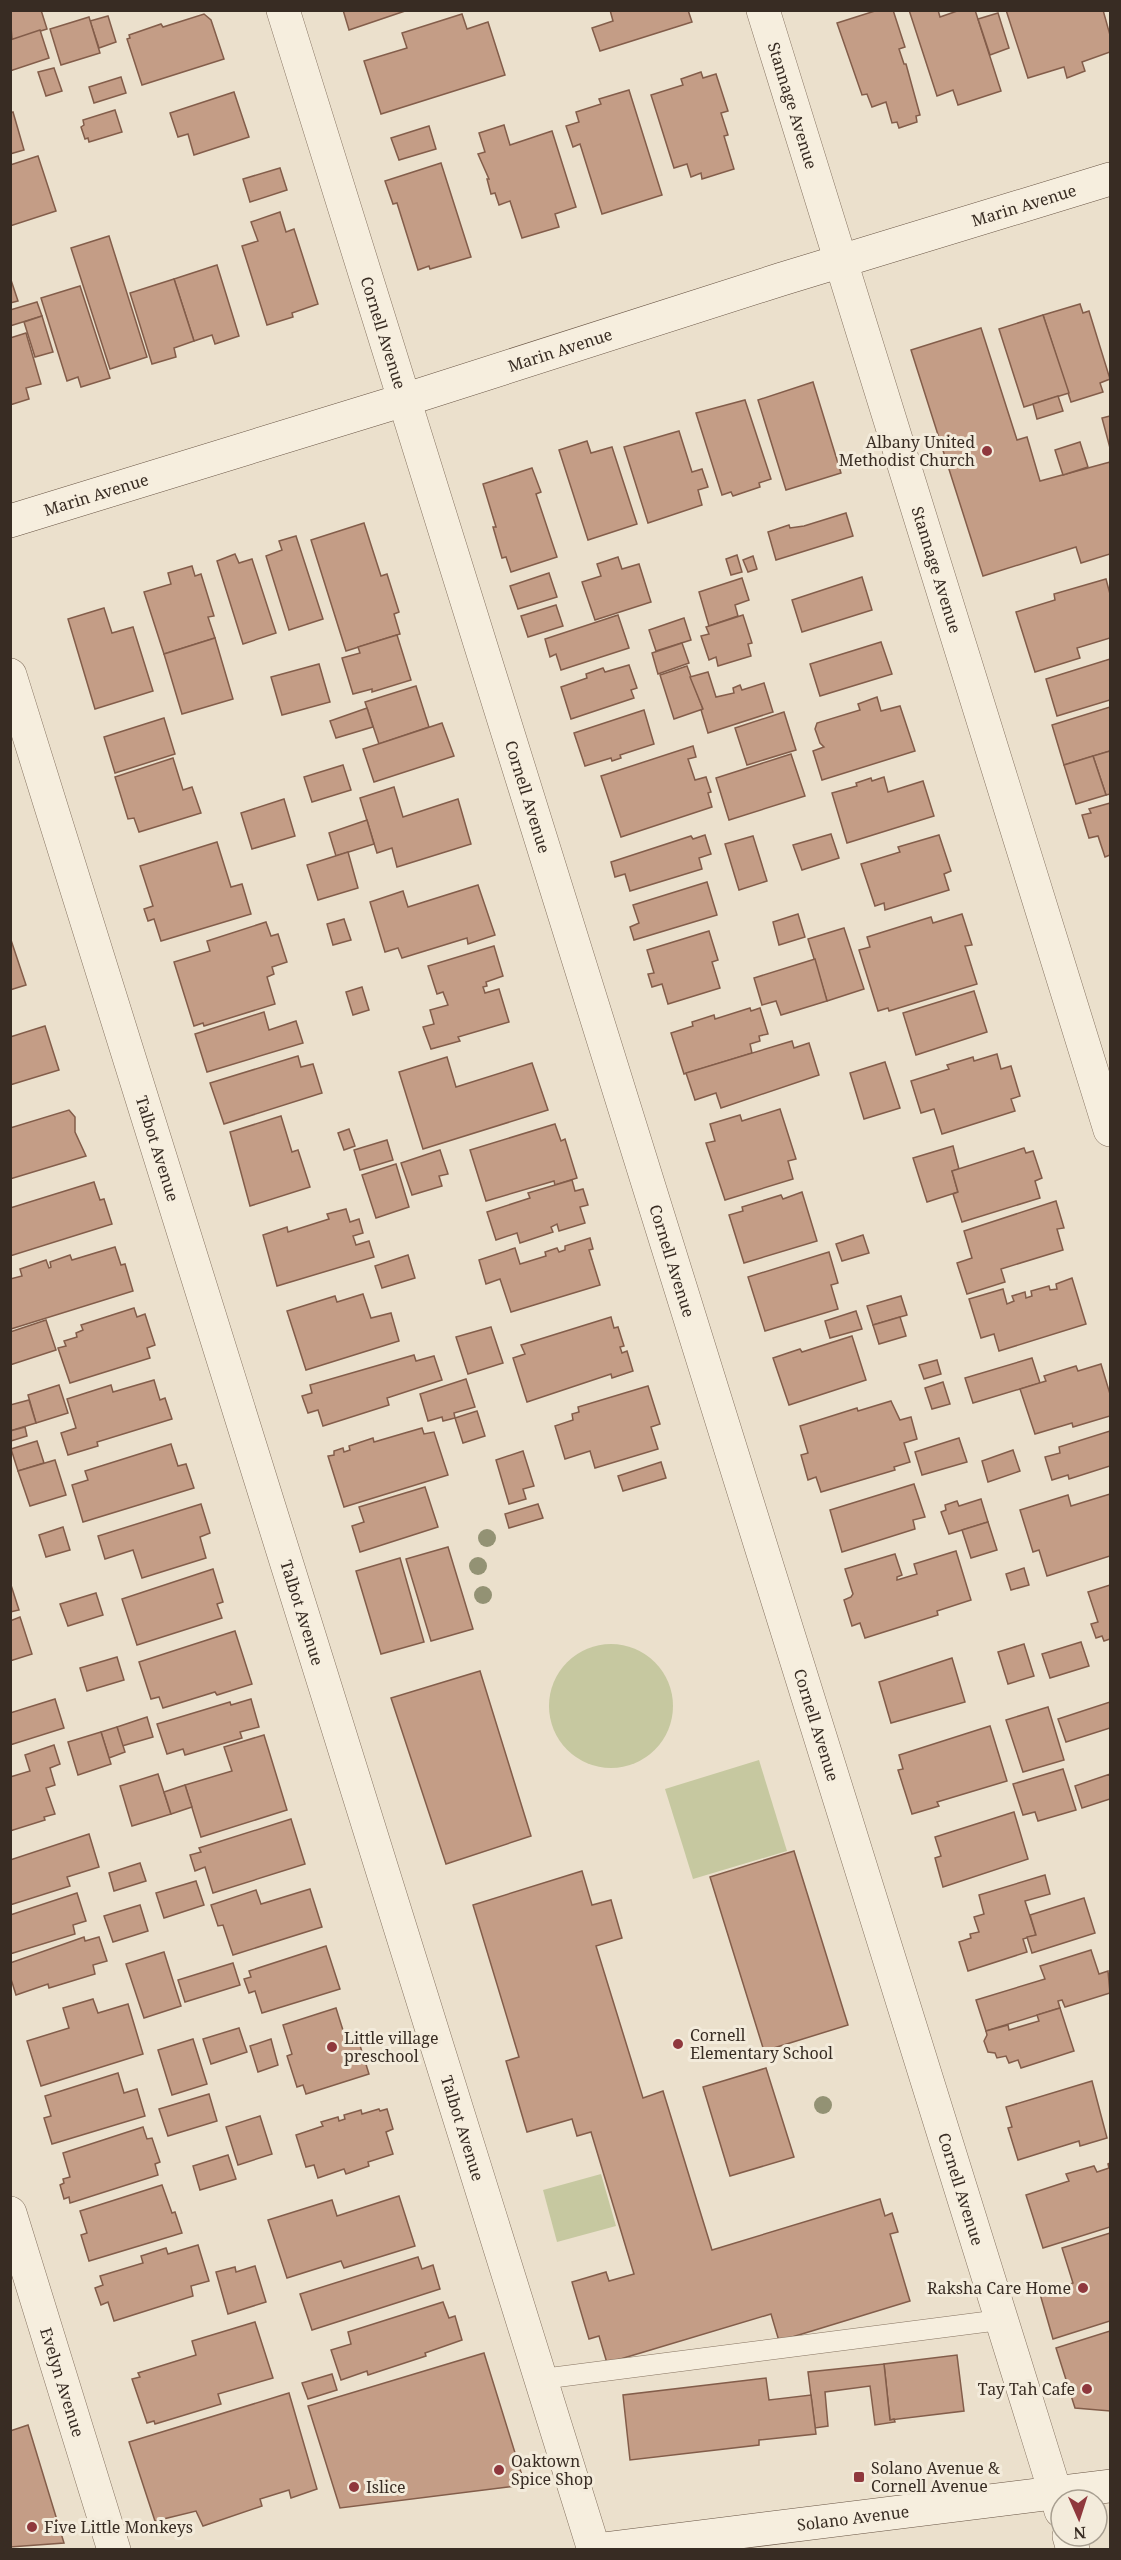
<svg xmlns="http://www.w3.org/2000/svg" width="1121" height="2560" font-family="'Noto Serif',serif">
	<rect width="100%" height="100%" fill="#ebe0cc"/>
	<!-- green -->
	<g fill="#c6c8a0">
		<circle cx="611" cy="1706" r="62"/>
		<polygon points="759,1760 787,1851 693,1879 665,1789"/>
		<polygon points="601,2174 616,2226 557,2242 543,2190"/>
	</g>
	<!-- building -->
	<g fill="#c49d86" stroke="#835d4a" stroke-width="1.5">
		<polygon points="14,10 41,10 47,29 12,40 10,12"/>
		<polygon points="343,10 408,10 349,30"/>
		<polygon points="610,10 688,10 692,22 600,51 592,28 613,21"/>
		<polygon points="878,10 893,10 905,47 899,49 904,64 906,64 920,115 916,116 917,122 899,128 897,122 892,123 886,102 872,107 867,94 862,95 837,23"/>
		<polygon points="909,10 938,10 940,17 960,10 975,10 1001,91 958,105 953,90 937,96"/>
		<polygon points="1006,10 1103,10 1110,35 1110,52 1082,62 1085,71 1067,78 1064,67 1028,78"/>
		<polygon points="998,13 1009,48 990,55 978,19"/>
		<polygon points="204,14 211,20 224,59 142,85 127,39 130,38 129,35 161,24 163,27"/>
		<polygon points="462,14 467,29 488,22 505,75 381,114 364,61 407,48 402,33"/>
		<polygon points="108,16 116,42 99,48 90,21"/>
		<polygon points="89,17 100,53 61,65 50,29"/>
		<polygon points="40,30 49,58 10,71 10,40"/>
		<polygon points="54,68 62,91 46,96 38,72"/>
		<polygon points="701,72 703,78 716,74 728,111 721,113 728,135 724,136 734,169 702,179 701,173 691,177 687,164 674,168 651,95 683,85 681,79"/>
		<polygon points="121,77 126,93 94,103 89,87"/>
		<polygon points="629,90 662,195 602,214 580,144 573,147 566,126 579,122 576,112 601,104 599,99"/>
		<polygon points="234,92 249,137 194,155 188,134 178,137 170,113"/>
		<polygon points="115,110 122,132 89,142 88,138 85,139 81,127 84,125 83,120"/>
		<polygon points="13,112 24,150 10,154 10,113"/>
		<polygon points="504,125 510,145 552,131 576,207 555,214 559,227 522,238 510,201 499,205 495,193 491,194 487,179 489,179 478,154 485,152 479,133"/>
		<polygon points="429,126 436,149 399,160 391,138"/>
		<polygon points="38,156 56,211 10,226 10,165"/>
		<polygon points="441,163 471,257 430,269 429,266 418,270 397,203 393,204 385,181"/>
		<polygon points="280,168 287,190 250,202 243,179"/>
		<polygon points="280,212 286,232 294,229 318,304 292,313 293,317 267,325 242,246 258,241 251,222"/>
		<polygon points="109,236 147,357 110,369 71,248"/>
		<polygon points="217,265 239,336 215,344 212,335 194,341 174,279"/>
		<polygon points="10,277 18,301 10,303"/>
		<polygon points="174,279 194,341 174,348 176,357 152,364 130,293"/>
		<polygon points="80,286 110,378 81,387 78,377 67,381 41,298"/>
		<polygon points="37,302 42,316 10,326 10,310"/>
		<polygon points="1080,304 1083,313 1089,311 1110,379 1100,383 1103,392 1071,402 1043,315"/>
		<polygon points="1043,315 1069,393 1024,407 999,329"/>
		<polygon points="42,316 53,352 35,357 24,322"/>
		<polygon points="981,328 1017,440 1027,437 1040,481 1110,462 1110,554 1081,563 1076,547 983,576 911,350"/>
		<polygon points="26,333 41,384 26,388 29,399 10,405 10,338"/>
		<polygon points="813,382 841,473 786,490 758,400"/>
		<polygon points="1058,396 1063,411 1037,419 1033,404"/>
		<polygon points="745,400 771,479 759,483 760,487 733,496 731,492 722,495 696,413"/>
		<polygon points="1110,416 1110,448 1102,418"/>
		<polygon points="679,431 692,472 702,469 708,487 698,490 702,505 648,523 624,447"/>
		<polygon points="587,441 591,453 612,447 637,524 588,540 559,450"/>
		<polygon points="1080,442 1088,467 1063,475 1055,450"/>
		<polygon points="532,468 541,492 536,494 557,557 511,572 506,557 502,558 493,527 496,527 483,484"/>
		<polygon points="846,513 853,536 776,560 768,532 789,525 790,528 804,526"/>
		<polygon points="364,523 381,576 387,574 399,612 394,614 400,634 346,651 311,540"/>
		<polygon points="296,536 323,619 289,630 266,556 282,550 279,541"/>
		<polygon points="235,554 239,563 252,559 276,633 243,644 217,561"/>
		<polygon points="737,555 742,572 731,575 726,559"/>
		<polygon points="753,556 757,569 748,572 743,560"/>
		<polygon points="618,557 622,569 639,564 651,602 595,620 582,582 601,576 597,564"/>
		<polygon points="192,566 195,576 201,574 214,616 208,617 215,638 164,654 144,592 171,584 168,573"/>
		<polygon points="549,573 557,597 518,609 510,586"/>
		<polygon points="862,577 872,610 802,632 792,600"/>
		<polygon points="742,578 749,600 735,605 738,616 709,626 699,592"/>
		<polygon points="1106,579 1110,594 1110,638 1077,648 1080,658 1035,672 1016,612 1055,600 1054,594"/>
		<polygon points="556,605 563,626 528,637 521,616"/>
		<polygon points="104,608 112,633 133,627 153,691 95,709 68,619"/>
		<polygon points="618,615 629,648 561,670 556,654 550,657 545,639"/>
		<polygon points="743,615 752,643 748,644 751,656 718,666 716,657 709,660 701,636 709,634 706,627"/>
		<polygon points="684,618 691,640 656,651 649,630"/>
		<polygon points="397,635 411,680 372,692 372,689 353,694 342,658 360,653 358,647"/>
		<polygon points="215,638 233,699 182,714 164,654"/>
		<polygon points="881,642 892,674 820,696 810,664"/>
		<polygon points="682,643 689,663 658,674 652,653"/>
		<polygon points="1110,659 1110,700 1057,716 1046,679"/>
		<polygon points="319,664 330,702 282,715 271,677"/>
		<polygon points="629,665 637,688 631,690 634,698 571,719 561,687 587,678 586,674 603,668 605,672"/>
		<polygon points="687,666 703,709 674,719 660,675"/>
		<polygon points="708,672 716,697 734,693 733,688 740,685 742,690 764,683 773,712 708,733 701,710 703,709 690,677"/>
		<polygon points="416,686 429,727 379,744 365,702"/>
		<polygon points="877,697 881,711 900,706 915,751 822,780 813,751 824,747 820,743 815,729 817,723 860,710 858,704"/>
		<polygon points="1110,707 1110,751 1064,765 1052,725"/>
		<polygon points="367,708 373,727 336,738 330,721"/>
		<polygon points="644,710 654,744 620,755 621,758 612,761 611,758 585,766 574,733"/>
		<polygon points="784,712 796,750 747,765 735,728"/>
		<polygon points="164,718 175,754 115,773 104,737"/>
		<polygon points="442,723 454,756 374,782 363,749"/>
		<polygon points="693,746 696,757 688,759 695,780 706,777 711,792 708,793 712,807 621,837 601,776"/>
		<polygon points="1110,751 1110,794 1106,795 1093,756"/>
		<polygon points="791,754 805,796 729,820 716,778"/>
		<polygon points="1093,756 1106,795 1076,804 1064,765"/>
		<polygon points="173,758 183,790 192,787 201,813 139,832 134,818 128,819 115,777"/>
		<polygon points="343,765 351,790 312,802 304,777"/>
		<polygon points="884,777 888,792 923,781 934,816 847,843 832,793 857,786 856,783 871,778 872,781"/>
		<polygon points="394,787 403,817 458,799 471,844 397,867 392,848 377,853 360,798"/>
		<polygon points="284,799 295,836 252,849 241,813"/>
		<polygon points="1110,803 1110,855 1105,857 1098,836 1089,838 1082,815 1091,813 1089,809"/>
		<polygon points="367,820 374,844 336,856 329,833"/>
		<polygon points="831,834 839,858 802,870 793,845"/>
		<polygon points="705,835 711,854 699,858 702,869 630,891 625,874 615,877 611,862 691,836 693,839"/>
		<polygon points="939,835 951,871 944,874 949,890 885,910 884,903 875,906 861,864 900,852 898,847"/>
		<polygon points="753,836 767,881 739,890 725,844"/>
		<polygon points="217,842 231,887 242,884 251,914 161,941 154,919 148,921 144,909 153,906 140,866"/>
		<polygon points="348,852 358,888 318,900 307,865"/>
		<polygon points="707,882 717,915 634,940 630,927 639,923 633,905"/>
		<polygon points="478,885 495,935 468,944 467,938 402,958 398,948 385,952 370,902 403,891 408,907"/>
		<polygon points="798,914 805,937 779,945 773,922"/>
		<polygon points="962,914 972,945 965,946 977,984 889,1011 888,1008 878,1011 859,950 870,947 867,937 931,917 933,923"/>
		<polygon points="344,919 351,940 333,945 327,924"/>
		<polygon points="266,922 271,936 278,934 287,962 272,967 274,974 267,977 275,1004 204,1026 203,1023 194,1026 174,962 210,951 207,941"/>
		<polygon points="844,928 864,989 827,1001 808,939"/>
		<polygon points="709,931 718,960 712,962 720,988 668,1004 662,984 652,987 648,974 654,973 647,950"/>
		<polygon points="10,937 26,985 10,990"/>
		<polygon points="494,946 503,976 486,982 487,986 483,987 485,993 499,989 509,1022 458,1037 460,1041 431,1049 423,1027 434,1024 430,1010 448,1005 443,992 437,994 428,966"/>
		<polygon points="815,959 827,1001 781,1015 776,1001 762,1005 754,978"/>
		<polygon points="362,987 369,1010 353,1015 346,992"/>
		<polygon points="974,991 987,1032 916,1055 903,1013"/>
		<polygon points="750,1008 751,1011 760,1008 768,1034 759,1036 760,1041 750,1044 752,1053 684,1074 671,1033 693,1026 692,1022 714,1015 715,1019"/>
		<polygon points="264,1012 269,1030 296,1021 303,1043 207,1072 195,1034"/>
		<polygon points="45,1026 59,1070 10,1085 10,1037"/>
		<polygon points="792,1041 794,1048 809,1043 819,1075 721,1108 716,1093 695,1100 686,1073"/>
		<polygon points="997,1054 1001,1069 1011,1066 1020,1096 1011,1099 1015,1111 942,1134 934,1109 921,1113 911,1081 949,1069 947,1065 973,1057 974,1061"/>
		<polygon points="298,1056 301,1067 313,1064 322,1093 224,1124 210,1083"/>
		<polygon points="447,1057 456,1087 532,1063 548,1110 423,1149 399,1072"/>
		<polygon points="885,1062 900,1108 864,1119 850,1073"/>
		<polygon points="780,1109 796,1159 788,1161 793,1179 725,1200 706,1143 715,1141 710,1124 740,1115 742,1121"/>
		<polygon points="69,1110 75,1117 75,1132 86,1156 10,1179 10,1128"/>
		<polygon points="281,1116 292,1152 298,1150 310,1187 250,1206 230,1132"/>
		<polygon points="555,1124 561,1141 565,1139 577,1178 555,1185 554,1181 486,1201 470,1150"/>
		<polygon points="349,1129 355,1146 344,1150 338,1133"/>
		<polygon points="387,1140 393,1160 360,1170 354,1150"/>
		<polygon points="953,1146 959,1169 952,1171 958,1192 927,1202 913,1158"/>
		<polygon points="1024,1148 1026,1153 1033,1151 1042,1178 1035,1181 1040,1198 962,1222 953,1194 958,1192 952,1171"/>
		<polygon points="440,1150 448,1174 439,1176 442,1186 412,1195 401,1163"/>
		<polygon points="396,1164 409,1207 376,1218 362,1175"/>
		<polygon points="572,1180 575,1191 583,1189 588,1205 580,1207 585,1223 559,1231 557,1224 551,1227 553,1232 520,1243 517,1233 496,1240 487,1212 530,1198 528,1193"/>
		<polygon points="94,1182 100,1200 104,1199 112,1224 10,1256 10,1208"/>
		<polygon points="802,1192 817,1241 744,1263 729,1215 743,1211 742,1207 781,1195 783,1199"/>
		<polygon points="1056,1201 1064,1228 1057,1229 1063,1250 1001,1269 1005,1282 967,1294 957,1263 972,1258 964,1231"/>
		<polygon points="346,1209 350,1222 359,1219 363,1233 353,1236 356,1245 369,1241 374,1257 277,1286 263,1235 287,1227 288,1232 329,1219 327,1214"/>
		<polygon points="863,1235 869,1253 842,1261 836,1244"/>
		<polygon points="590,1238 593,1249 589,1250 600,1285 511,1312 500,1279 486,1284 479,1260 515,1248 520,1264 546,1256 545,1252 557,1248 559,1252 565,1250 565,1246"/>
		<polygon points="115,1247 121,1265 125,1264 133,1291 11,1329 10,1279 22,1276 20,1269 46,1260 49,1268 51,1267 50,1262 70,1255 72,1260"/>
		<polygon points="829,1252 838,1283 831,1285 838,1309 765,1331 748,1277"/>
		<polygon points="408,1255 415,1278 382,1288 375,1266"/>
		<polygon points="1072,1278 1086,1324 999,1351 994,1334 981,1338 969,1299 1003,1289 1007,1304 1014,1301 1012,1296 1025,1292 1026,1298 1032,1296 1031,1291 1049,1286 1050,1290 1057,1289 1056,1284"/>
		<polygon points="363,1294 371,1318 391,1313 399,1341 306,1370 287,1311 335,1296 337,1302"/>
		<polygon points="901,1296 907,1315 873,1325 867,1306"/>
		<polygon points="134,1308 137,1317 145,1314 155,1345 147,1348 150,1358 70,1383 58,1348 66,1346 64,1341 77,1337 76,1333 83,1330 81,1325"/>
		<polygon points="856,1311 862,1329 830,1338 825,1321"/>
		<polygon points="611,1317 614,1328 618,1327 624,1346 620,1347 622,1353 627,1351 633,1371 612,1378 611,1374 527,1402 513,1358 525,1354 521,1345"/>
		<polygon points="900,1317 906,1336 879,1344 873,1325"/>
		<polygon points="46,1320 56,1350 10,1365 10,1332"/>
		<polygon points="491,1327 503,1363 468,1374 456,1337"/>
		<polygon points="852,1336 866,1380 789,1405 773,1358 800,1349 802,1352"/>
		<polygon points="414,1355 416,1361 434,1356 442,1380 387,1398 389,1405 323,1426 318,1410 308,1413 302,1396 312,1393 310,1385"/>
		<polygon points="1032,1358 1040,1383 973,1403 965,1378"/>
		<polygon points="937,1360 941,1374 924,1379 919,1365"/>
		<polygon points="1101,1364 1110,1394 1110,1416 1073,1427 1072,1423 1035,1434 1020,1389 1046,1381 1044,1376 1076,1366 1078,1371"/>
		<polygon points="466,1379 475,1407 454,1413 455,1418 443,1421 442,1417 428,1421 420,1394"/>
		<polygon points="154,1380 160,1400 165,1398 172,1419 97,1442 98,1446 68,1455 61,1433 76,1428 67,1399 111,1385 113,1392"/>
		<polygon points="943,1382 950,1404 932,1409 925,1388"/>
		<polygon points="59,1385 68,1413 36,1423 28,1395"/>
		<polygon points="648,1386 660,1424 651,1427 658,1449 595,1468 590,1451 565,1459 555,1426 573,1420 572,1414 579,1412 578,1407"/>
		<polygon points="29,1400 36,1423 10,1431 10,1405"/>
		<polygon points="891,1401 900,1420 911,1417 917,1439 904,1443 910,1462 894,1467 895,1470 821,1492 816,1477 808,1480 801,1455 808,1453 800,1426 857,1408 858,1411"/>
		<polygon points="477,1411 485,1436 463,1443 455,1418"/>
		<polygon points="25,1427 27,1436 11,1441 10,1431"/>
		<polygon points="422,1428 424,1434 434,1432 448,1475 344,1507 328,1456 334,1455 334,1451 343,1448 344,1452 350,1450 349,1446 373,1438 374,1442"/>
		<polygon points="1110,1431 1110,1466 1069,1479 1068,1475 1052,1480 1045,1457 1060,1453 1059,1447"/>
		<polygon points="959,1438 967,1462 922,1475 915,1452"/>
		<polygon points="37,1441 44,1463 18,1471 11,1449"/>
		<polygon points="171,1444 178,1466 186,1464 194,1488 83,1522 72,1485 88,1480 85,1471"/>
		<polygon points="1013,1450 1020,1471 988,1482 982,1461"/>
		<polygon points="523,1451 534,1486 523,1489 526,1499 509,1504 496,1460"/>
		<polygon points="55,1460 66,1495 30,1506 18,1471"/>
		<polygon points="661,1462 666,1478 623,1491 618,1476"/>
		<polygon points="914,1484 925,1517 913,1520 915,1529 842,1552 830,1510"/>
		<polygon points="425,1487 438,1527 360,1552 352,1526 364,1522 359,1507"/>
		<polygon points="1110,1494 1110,1556 1047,1576 1039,1550 1033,1552 1020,1510 1068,1495 1071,1506"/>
		<polygon points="981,1499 988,1522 949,1534 941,1512 946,1510 945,1505 957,1501 959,1506"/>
		<polygon points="201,1504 210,1533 200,1537 206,1558 142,1578 133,1550 105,1559 98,1536"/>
		<polygon points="538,1504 543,1518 509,1528 505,1514"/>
		<polygon points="988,1522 997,1550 971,1558 962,1530"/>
		<polygon points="63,1527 70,1550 46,1557 39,1535"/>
		<polygon points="448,1547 473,1629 431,1641 406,1559"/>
		<polygon points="956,1551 971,1600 937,1611 938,1615 865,1638 860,1623 852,1626 844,1600 851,1597 853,1594 845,1569 895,1554 902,1575 897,1577 897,1580 917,1574 914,1564"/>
		<polygon points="400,1558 424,1642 381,1654 356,1571"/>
		<polygon points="1024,1568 1029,1585 1011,1590 1006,1574"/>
		<polygon points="213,1569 223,1602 217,1604 222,1618 137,1645 122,1599"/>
		<polygon points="10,1582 19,1610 10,1612"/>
		<polygon points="1110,1585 1110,1639 1104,1641 1102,1636 1096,1638 1091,1624 1098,1622 1088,1592"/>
		<polygon points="96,1593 103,1615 68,1626 60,1604"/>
		<polygon points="20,1617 32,1654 10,1661 10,1621"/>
		<polygon points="235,1631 252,1684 217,1695 215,1692 163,1708 159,1697 151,1699 139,1662"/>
		<polygon points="1081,1642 1089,1666 1050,1678 1042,1654"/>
		<polygon points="1024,1644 1034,1676 1008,1684 998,1652"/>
		<polygon points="117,1657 124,1680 87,1691 80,1668"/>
		<polygon points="952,1658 965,1702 891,1723 879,1682"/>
		<polygon points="480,1671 531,1836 446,1864 391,1698"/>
		<polygon points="55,1699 64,1728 10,1745 10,1713"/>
		<polygon points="251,1699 259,1727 240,1732 242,1738 185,1755 183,1749 167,1754 157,1724 230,1702 231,1705"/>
		<polygon points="1110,1702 1110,1728 1066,1742 1058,1719"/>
		<polygon points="1048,1707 1064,1760 1023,1772 1006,1720"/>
		<polygon points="147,1717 153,1737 122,1746 117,1727"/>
		<polygon points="990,1726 1007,1781 937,1802 939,1806 912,1814 898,1770 903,1769 899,1755"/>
		<polygon points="117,1727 125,1752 109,1758 101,1732"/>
		<polygon points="101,1732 111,1764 78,1775 68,1742"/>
		<polygon points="264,1735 287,1810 201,1837 185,1785 232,1771 224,1747"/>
		<polygon points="54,1745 60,1764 50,1768 55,1785 46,1788 55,1814 44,1817 45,1820 10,1831 10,1777 30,1771 25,1755"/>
		<polygon points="1063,1769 1076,1810 1038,1821 1035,1812 1023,1815 1013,1784"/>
		<polygon points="158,1774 171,1814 132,1826 120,1786"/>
		<polygon points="1110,1774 1110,1799 1082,1808 1075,1786"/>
		<polygon points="185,1785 192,1807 171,1814 164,1792"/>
		<polygon points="1014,1812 1028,1859 943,1887 935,1858 941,1856 935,1837"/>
		<polygon points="291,1819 305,1864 213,1893 205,1867 195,1871 190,1855 201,1852 199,1848"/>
		<polygon points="89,1834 99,1867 67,1877 70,1886 10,1905 10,1860"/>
		<polygon points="794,1851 848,2025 764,2051 710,1877"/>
		<polygon points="140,1863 146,1881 114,1891 109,1873"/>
		<polygon points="582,1871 592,1905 611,1900 622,1938 596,1946 643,2098 663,2091 712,2250 880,2199 885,2216 892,2213 898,2232 890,2234 910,2301 779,2341 771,2314 607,2363 599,2336 589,2339 572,2282 606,2272 609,2281 634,2274 591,2132 577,2136 572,2119 527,2132 506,2061 519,2057 473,1905"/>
		<polygon points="1045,1875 1050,1894 1025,1901 1036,1935 1023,1939 1027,1952 968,1971 959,1942 971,1938 970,1934 979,1932 974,1917 984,1914 979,1895"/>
		<polygon points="196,1881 204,1905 164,1918 156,1893"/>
		<polygon points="310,1889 322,1927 233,1955 223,1925 218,1926 211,1905 256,1890 261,1904"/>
		<polygon points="77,1893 86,1921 73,1925 75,1934 10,1954 10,1915"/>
		<polygon points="1084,1898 1095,1933 1032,1953 1027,1937 1036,1935 1030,1915"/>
		<polygon points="140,1905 148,1931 113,1942 104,1916"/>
		<polygon points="84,1937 85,1941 99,1937 107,1961 93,1965 95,1974 49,1988 48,1984 16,1995 10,1976 10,1963"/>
		<polygon points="326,1946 340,1989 262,2013 255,1991 249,1993 244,1979 251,1977 249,1971"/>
		<polygon points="1091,1950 1099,1974 1108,1971 1110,1993 1065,2007 1062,2000 1058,2001 1060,2008 986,2031 976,2000 1045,1979 1040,1966"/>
		<polygon points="164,1952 181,2006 144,2018 126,1964"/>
		<polygon points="233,1963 240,1985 185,2002 178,1980"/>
		<polygon points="93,1999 98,2013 128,2004 143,2054 41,2086 27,2041 69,2028 63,2008"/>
		<polygon points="336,2008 347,2043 358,2039 369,2074 306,2094 303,2085 297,2087 287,2056 292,2054 283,2025"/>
		<polygon points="1060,2008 1074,2051 1021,2068 1018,2060 1009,2063 1006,2056 997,2058 995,2053 988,2052 984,2041 987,2035 986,2031 1008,2025 1009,2030 1039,2021 1037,2015"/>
		<polygon points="239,2028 247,2052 211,2064 203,2039"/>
		<polygon points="193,2039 207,2084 172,2095 158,2050"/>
		<polygon points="271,2039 278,2065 258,2072 250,2046"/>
		<polygon points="766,2068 794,2157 730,2176 703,2087"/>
		<polygon points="118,2073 124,2093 137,2089 145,2116 52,2144 44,2118 51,2116 45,2096"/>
		<polygon points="1092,2081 1107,2138 1080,2146 1079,2141 1018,2160 1008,2128 1012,2127 1006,2107"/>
		<polygon points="209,2094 217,2121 168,2136 159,2109"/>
		<polygon points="379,2109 380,2111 387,2109 393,2129 386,2132 393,2154 368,2162 369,2166 346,2174 344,2169 318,2178 314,2165 306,2167 296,2135 323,2126 321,2122 338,2117 339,2121 345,2119 344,2115 361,2110 362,2114"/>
		<polygon points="260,2116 272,2154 238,2165 226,2127"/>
		<polygon points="143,2127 147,2139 152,2138 160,2162 155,2164 158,2175 70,2203 69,2197 64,2199 60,2185 64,2183 63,2179 70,2177 63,2153"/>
		<polygon points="228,2155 236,2179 200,2190 193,2166"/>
		<polygon points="1110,2163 1110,2227 1043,2248 1026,2195 1069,2181 1066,2174 1094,2166 1097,2172 1109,2168 1108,2164"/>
		<polygon points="162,2185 172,2213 175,2212 182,2233 89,2261 81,2235 87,2233 80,2211"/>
		<polygon points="399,2196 415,2246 344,2268 341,2261 287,2278 268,2220 332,2200 337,2216"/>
		<polygon points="1110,2233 1110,2321 1053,2339 1040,2294 1073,2283 1062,2248"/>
		<polygon points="198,2245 209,2281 191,2286 193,2296 114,2321 108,2302 101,2305 95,2288 103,2285 100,2276 143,2263 141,2256 166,2248 168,2254"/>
		<polygon points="418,2257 422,2269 433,2265 440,2289 312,2330 300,2294"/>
		<polygon points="255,2266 266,2302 228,2314 216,2272 235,2267 236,2272"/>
		<polygon points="443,2302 449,2318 455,2316 462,2340 425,2353 426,2356 368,2375 367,2371 341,2380 331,2350 351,2344 348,2332"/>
		<polygon points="255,2322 273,2378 218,2394 221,2404 155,2424 154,2421 147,2423 132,2379 140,2377 138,2373 196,2355 192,2341"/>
		<polygon points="1110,2331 1110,2411 1075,2408 1056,2348"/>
		<polygon points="484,2353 525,2485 340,2508 308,2406"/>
		<polygon points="957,2355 964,2411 890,2420 884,2364"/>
		<polygon points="884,2364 890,2420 894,2419 895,2422 875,2425 870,2386 825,2392 828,2426 815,2428 808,2372"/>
		<polygon points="332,2374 337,2390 308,2399 302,2383"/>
		<polygon points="766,2378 769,2400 811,2395 816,2434 759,2440 759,2445 630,2460 623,2395"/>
		<polygon points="289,2393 317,2489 291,2498 289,2490 260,2499 262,2506 203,2526 196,2511 155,2521 129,2442"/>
		<polygon points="28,2425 64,2543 10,2547 10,2431"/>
	</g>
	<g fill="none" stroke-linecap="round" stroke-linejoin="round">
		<!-- lane casing -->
		<g stroke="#867361" stroke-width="21">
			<polyline id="lane" points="542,2379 1000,2320"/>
		</g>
		<!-- street casing -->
		<g stroke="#867361" stroke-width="34">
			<g id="street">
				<path id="s1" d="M283 10 1061 2511"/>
				<path id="s2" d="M763 10 1110 1130"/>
				<path id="s3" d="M10 675 594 2550"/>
				<path id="s4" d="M10 2213 114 2550"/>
				<polyline points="1069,2536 1073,2550"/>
			</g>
		</g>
		<!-- secondary casing -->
		<g stroke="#685444" stroke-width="34">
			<g id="secondary">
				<path id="s5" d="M10 521 404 400 782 279 1110 179"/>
				<path id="s6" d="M595 2550 1110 2486"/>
			</g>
		</g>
		<!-- lane -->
		<use href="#lane" stroke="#f6eede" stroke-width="20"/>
		<!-- street -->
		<use href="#street" stroke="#f6eede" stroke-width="33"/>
		<!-- secondary -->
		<use href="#secondary" stroke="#f6eede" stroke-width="33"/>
	</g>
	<!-- trees -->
	<g fill="#939274">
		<circle cx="487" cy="1538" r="9"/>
		<circle cx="478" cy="1566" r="9"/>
		<circle cx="483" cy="1595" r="9"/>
		<circle cx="823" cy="2105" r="9"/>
	</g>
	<!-- markers -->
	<g fill="#8f383d" stroke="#f3ebdb" stroke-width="2">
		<circle cx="987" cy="451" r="6"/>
		<circle cx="678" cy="2044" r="6"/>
		<circle cx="332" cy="2047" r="6"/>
		<circle cx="1083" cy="2288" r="6"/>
		<circle cx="1087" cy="2389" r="6"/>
		<circle cx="499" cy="2470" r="6"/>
		<rect x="853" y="2471" width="12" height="12" rx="3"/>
		<circle cx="354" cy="2487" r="6"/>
		<circle cx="32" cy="2527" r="6"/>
	</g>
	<g text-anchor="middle" stroke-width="6" stroke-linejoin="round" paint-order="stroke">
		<!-- street labels -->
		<g font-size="16" fill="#382c23" stroke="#f3ebdb">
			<text dy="6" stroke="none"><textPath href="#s2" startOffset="100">Stannage Avenue</textPath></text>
			<text dy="6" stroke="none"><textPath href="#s5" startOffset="1062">Marin Avenue</textPath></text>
			<text dy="6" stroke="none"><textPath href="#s1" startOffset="338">Cornell Avenue</textPath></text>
			<text dy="6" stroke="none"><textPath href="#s5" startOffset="576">Marin Avenue</textPath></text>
			<text dy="6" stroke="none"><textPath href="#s5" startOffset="90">Marin Avenue</textPath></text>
			<text dy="6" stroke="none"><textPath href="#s2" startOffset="586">Stannage Avenue</textPath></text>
			<text dy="6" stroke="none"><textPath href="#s1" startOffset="824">Cornell Avenue</textPath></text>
			<text dy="6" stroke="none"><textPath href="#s3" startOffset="496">Talbot Avenue</textPath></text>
			<text dy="6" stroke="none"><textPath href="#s1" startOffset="1310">Cornell Avenue</textPath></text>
			<text dy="6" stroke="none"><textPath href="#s3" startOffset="982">Talbot Avenue</textPath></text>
			<text dy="6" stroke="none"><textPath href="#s1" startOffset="1796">Cornell Avenue</textPath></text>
			<text dy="6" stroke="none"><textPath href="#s3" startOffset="1522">Talbot Avenue</textPath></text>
			<text dy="6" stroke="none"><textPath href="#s1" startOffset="2282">Cornell Avenue</textPath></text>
			<text dy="6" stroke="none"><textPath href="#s4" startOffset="177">Evelyn Avenue</textPath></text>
			<text dy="6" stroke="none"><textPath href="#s6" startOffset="260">Solano Avenue</textPath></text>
		</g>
		<!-- poi labels -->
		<g font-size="16" fill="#382c23" stroke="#f3ebdb" text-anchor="start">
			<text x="975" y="448" text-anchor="end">Albany United<tspan x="975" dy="18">Methodist Church</tspan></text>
			<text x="690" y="2041">Cornell<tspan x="690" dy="18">Elementary School</tspan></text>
			<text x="344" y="2044">Little village<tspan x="344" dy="18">preschool</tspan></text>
			<text x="1071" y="2294" text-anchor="end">Raksha Care Home</text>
			<text x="1075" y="2395" text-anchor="end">Tay Tah Cafe</text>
			<text x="511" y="2467">Oaktown<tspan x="511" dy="18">Spice Shop</tspan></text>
			<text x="871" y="2474">Solano Avenue &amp;<tspan x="871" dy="18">Cornell Avenue</tspan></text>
			<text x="366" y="2493">Islice</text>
			<text x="44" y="2533">Five Little Monkeys</text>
		</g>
	</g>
	<!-- border -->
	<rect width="1121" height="2560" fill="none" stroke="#382c23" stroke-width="24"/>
	<!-- north arrow -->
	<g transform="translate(1079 2518) rotate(177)"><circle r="28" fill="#f3ebdb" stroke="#a89f91" stroke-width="1.5"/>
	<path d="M0-4.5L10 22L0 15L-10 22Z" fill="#8f383d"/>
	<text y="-9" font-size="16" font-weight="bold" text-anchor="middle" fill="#382c23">N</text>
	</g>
</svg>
